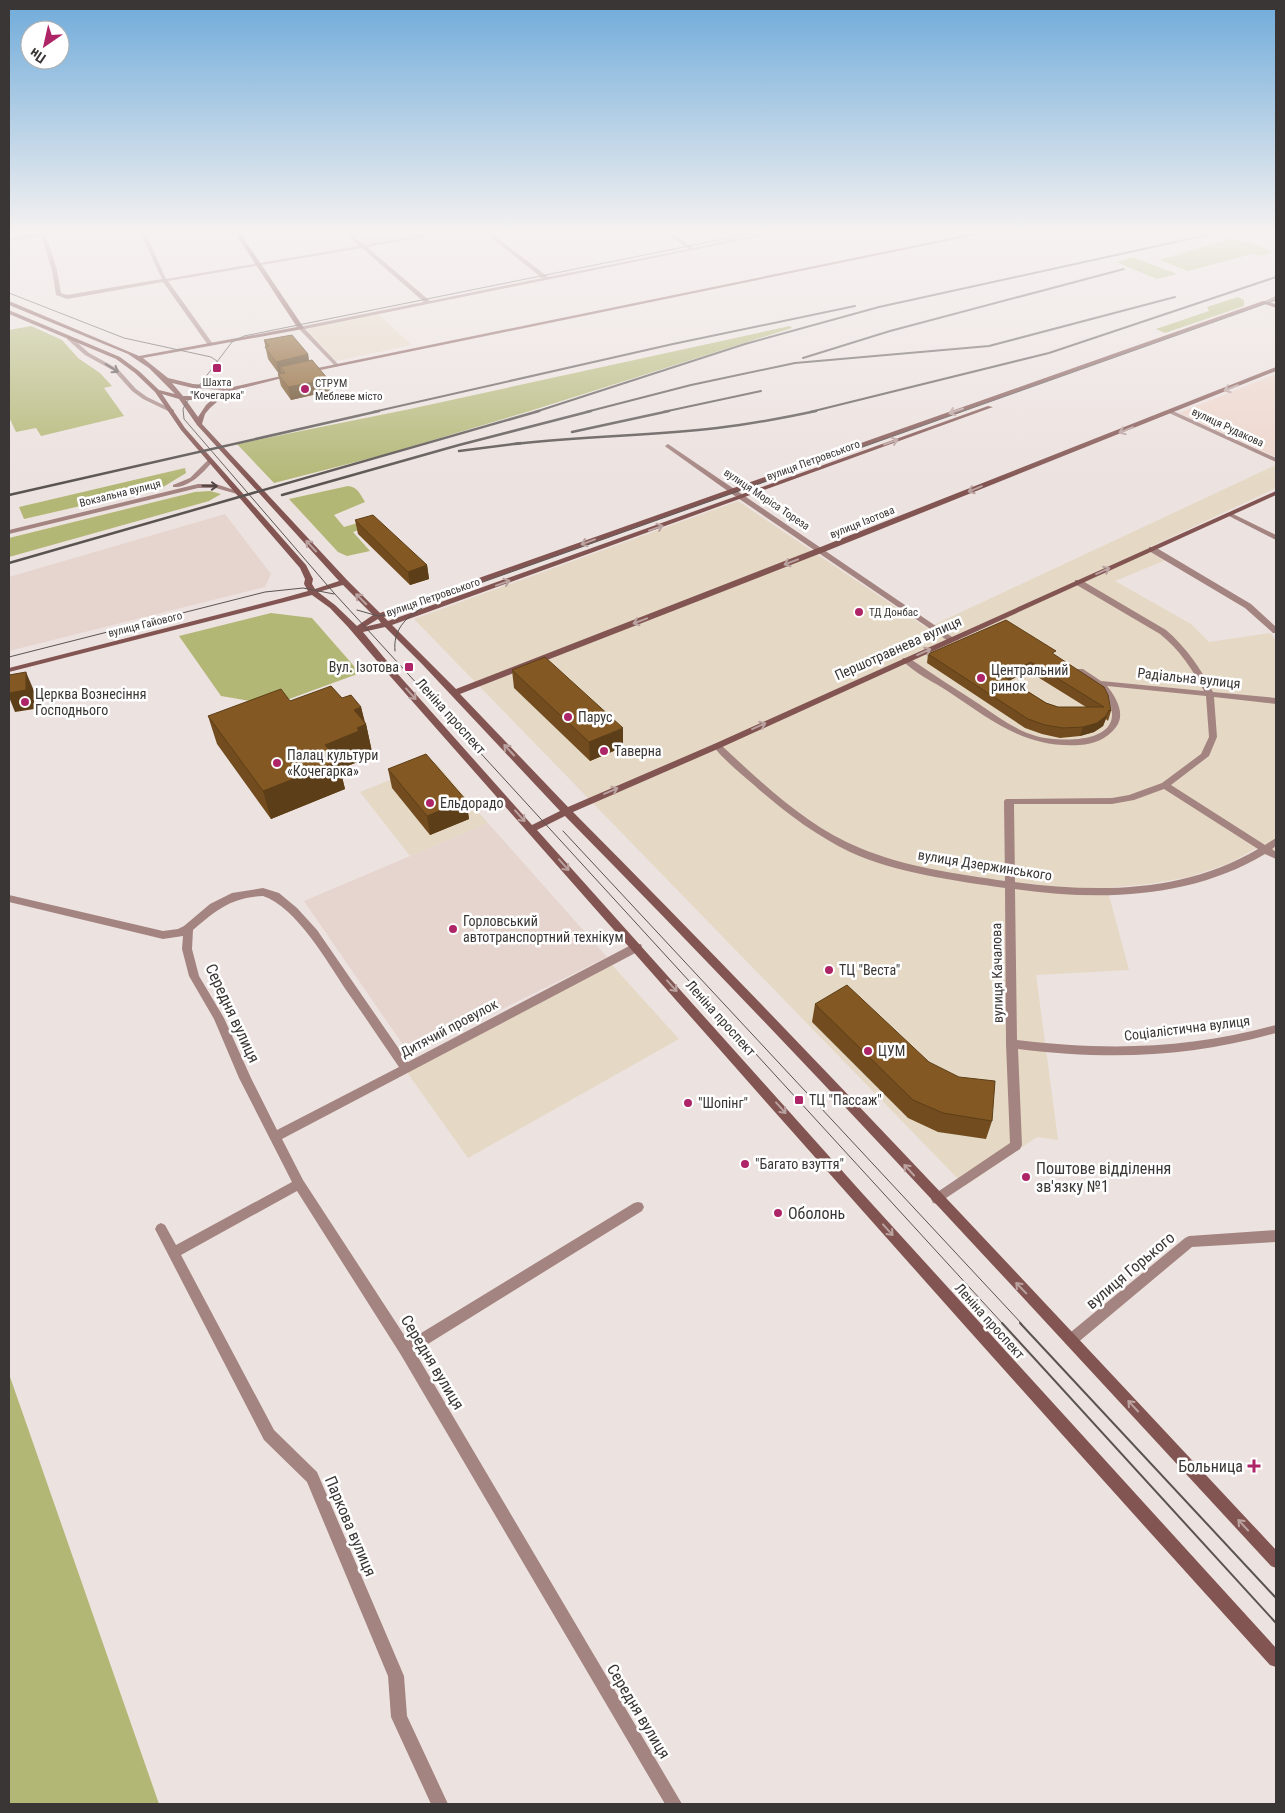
<svg xmlns="http://www.w3.org/2000/svg" width="1285" height="1813" font-family="'Roboto Condensed',sans-serif">
	<rect width="100%" height="100%" fill="#ece2df"/>
	<!-- commercial -->
	<g fill="#e5d9c5">
		<polygon points="378,314 412,345 336,361 307,329"/>
		<polygon points="1276,465 1276,488 1148,548 1166,560 1115,581 1191,624 1209,642 1270,633 1276,640 1276,852 1264,844 1228,864 1189,877 1150,884 1107,888 1129,970 1036,975 1058,1140 1037,1137 965,1186 414,619 738,501 927,628"/>
		<polygon points="435,762 488,823 410,856 360,792"/>
		<polygon points="611,964 679,1039 468,1158 406,1071"/>
	</g>
	<!-- built -->
	<g fill="#e6d5ce">
		<polygon points="225,514 271,574 265,587 9,651 9,577"/>
		<polygon points="488,823 607,957 410,1055 304,901"/>
	</g>
	<!-- medical -->
	<g fill="#edd5cb">
		<polygon points="350,230 426,230 430,234 364,244"/>
		<polygon points="1276,374 1276,457 1179,413"/>
	</g>
	<!-- green -->
	<g fill="#b3b775">
		<polygon points="1228,239 1250,242 1274,252 1259,256 1252,254 1188,271 1159,260"/>
		<polygon points="1133,257 1177,274 1157,279 1116,262"/>
		<polygon points="1238,297 1244,300 1244,306 1165,333 1156,329 1209,311 1207,307"/>
		<polygon points="31,326 62,340 78,358 100,373 112,386 104,388 124,416 41,436 36,428 16,432 9,417 9,330"/>
		<polygon points="790,326 792,328 530,411 383,455 274,483 237,444 410,409"/>
		<polygon points="185,468 186,473 163,487 24,519 19,507"/>
		<path d="M348 486C358 487 360 494 365 502L334 515 344 527 371 519 377 524 353 532 370 551 347 556 338 552 289 499Z"/>
		<polygon points="210,491 221,494 209,501 9,557 9,538 195,492"/>
		<polygon points="271,613 312,618 360,673 273,705 221,696 179,636"/>
		<polygon points="9,1374 159,1804 9,1804"/>
	</g>
	<g fill="none" stroke-linecap="round" stroke-linejoin="round">
		<!-- street -->
		<g fill="#a48481" fill-rule="evenodd">
			<polygon points="39,230 44,230 44,233 71,230 46,235 57,270 61,293 67,295 162,279 139,230 144,230 166,279 359,246 342,230 347,230 364,245 451,230 463,230 367,247 430,301 542,278 482,230 487,230 548,277 689,249 661,230 667,230 694,248 780,230 791,230 305,329 338,364 338,366 336,367 299,329 299,327 424,302 362,248 168,281 213,344 210,346 208,345 163,282 67,299 56,295 52,270 41,236 9,241 9,239 40,233"/>
			<polygon points="1276,296 1276,300 1265,304 1262,302"/>
			<polygon points="67,337 71,337 89,353 118,369 136,389 147,397 174,410 174,412 170,412 143,399 132,391 114,371 85,355 67,339"/>
			<polygon points="1169,411 1173,411 1276,458 1276,462 1169,413"/>
			<polygon points="668,444 955,639 954,641 948,641 732,494 666,447 665,446"/>
			<path d="M208 460 213 461C203 473 189 488 173 487V485L190 478Z"/>
			<polygon points="198,484 216,484 240,492 237,494 216,488 198,488 9,534 9,530"/>
			<polygon points="1227,513 1231,513 1276,535 1276,540 1227,515"/>
			<polygon points="1149,547 1155,547 1251,604 1276,627 1276,633 1273,633 1245,608 1149,551"/>
			<path d="M1075 580H1081L1166 630C1186 647 1201 669 1213 692L1276 698V704L1214 697 1217 737 1209 756 1171 785 1265 845 1276 838V846L1272 849 1276 852V859L1265 854C1190 899 1100 901 1015 889L1017 1040C1108 1051 1188 1049 1276 1025V1033C1188 1058 1108 1060 1018 1049L1022 1145 1020 1149 937 1204 933 1203 931 1199 933 1195 1010 1143 1006 1044 1005 888C957 881 895 873 850 852 815 835 783 811 754 785 740 773 724 760 713 746L717 743 720 744C762 783 806 826 860 848 905 867 957 874 1005 881L1004 801 1006 799 1112 798 1129 795 1162 783 1201 754 1209 737 1206 696 1107 686C1116 697 1126 714 1116 727 1107 739 1094 744 1080 745 1026 749 991 720 949 692 934 682 914 673 902 660L903 658H909C932 674 956 689 979 704 997 716 1015 730 1036 736 1057 742 1121 745 1111 707 1108 698 1101 689 1094 683 1088 679 1083 676 1077 673V669H1083L1101 681 1204 691C1193 670 1179 649 1160 634L1075 584ZM1164 789 1258 849C1184 893 1098 893 1015 882L1014 804H1112L1134 800Z"/>
			<path d="M263 888 279 893 297 908 317 930 408 1062 633 944H641L642 947 641 950 282 1139 303 1180 408 1341 634 1203 638 1202 642 1203 644 1207 642 1211 415 1352 682 1804H665L401 1355 297 1191 181 1255 274 1430 317 1472 404 1676 407 1716 448 1804H431L391 1717 388 1676 307 1482 264 1440 155 1229 157 1225 161 1223 165 1225 176 1245 292 1182 239 1078 214 1019 189 976 182 949 183 936 163 939 9 902V895L163 931 178 929 184 926 210 904 232 893ZM263 896C296 907 327 961 346 990 364 1015 381 1041 399 1067L277 1130 251 1078 224 1018 199 976 192 949 193 930C217 910 230 898 263 896Z"/>
			<polygon points="1276,1230 1276,1242 1192,1247 1076,1344 1071,1346 1066,1344 1064,1340 1066,1336 1185,1238 1189,1236"/>
		</g>
		<!-- secondary -->
		<g fill="#825552" fill-rule="evenodd">
			<path d="M233 230H238L304 328 303 329 143 358 168 378 193 384 222 386 224 387V389L294 373V375L227 392 226 394 210 408 205 414 202 424 347 580 380 613 1263 301 1276 304V308L1265 304 384 617 388 621 988 406 993 407 392 625 456 689 818 548 1276 367V371L824 552 460 694 568 807 714 744 1276 491V495L720 748 573 812C813 1053 1044 1302 1276 1550V1568L1271 1566C1038 1314 806 1060 565 816L537 830 862 1193 1276 1648V1667L1270 1665C973 1338 682 1007 390 676L348 627 330 608 312 595 9 672V668L283 598 308 591 304 584 305 579 300 568 181 430 155 392 135 373 116 359 9 314V310L11 311 120 357 139 371 159 390 175 394 149 368 128 354 9 305V301L139 356 297 327ZM172 383 193 388 222 390 196 396H183ZM162 394 179 399 197 425 339 581 315 589 312 584 313 579 306 565 185 428ZM218 394 206 405 198 417 186 400H196ZM343 585 373 615 357 626 335 605 318 592ZM378 619 381 623 364 627H365ZM385 627 422 664 560 811 532 825 396 672 363 632Z"/>
			<polygon points="990,230 1000,230 306,373 303,371"/>
		</g>
		<!-- tram-far1 -->
		<g stroke="#595452" stroke-width="1">
			<polyline points="768,230 244,336 232,342 186,403 183,409 184,419 334,593 1003,1324"/>
			<polyline points="9,293 124,338 211,357 217,361 217,368"/>
			<polyline points="357,610 378,616 393,614 1276,300"/>
			<path d="M395 651C393 630 405 618 422 608"/>
			<polyline points="9,657 265,592 303,588 334,594"/>
			<polyline points="563,831 1022,1324"/>
		</g>
		<!-- tram -->
		<g stroke="#595452" stroke-width="2">
			<polyline points="1002,1323 1276,1623"/>
			<polyline points="1020,1323 1276,1598"/>
		</g>
		<!-- rail-far1 -->
		<g stroke="#595452" stroke-width="2">
			<polyline points="803,358 890,331 1124,269"/>
			<polyline points="373,412 673,344 855,306"/>
			<polyline points="535,412 745,344 879,307 1230,230"/>
			<polyline points="586,412 691,385 795,363 989,346 1175,297"/>
			<polyline points="663,412 761,391"/>
			<polyline points="810,412 1049,353 1276,277"/>
		</g>
		<!-- rail -->
		<g stroke="#595452" stroke-width="2.5">
			<polyline points="572,432 669,411"/>
			<path d="M515 444C582 436 650 436 717 428 751 424 783 418 816 411"/>
			<polyline points="459,451 521,443"/>
			<polyline points="9,495 379,411"/>
			<polyline points="282,495 459,445 591,411"/>
			<polyline points="9,563 539,411"/>
		</g>
	</g>
	<!-- wall -->
	<g fill="#724c1e" fill-rule="evenodd">
		<polygon points="264,340 308,354 309,361 330,391 291,400 281,386 278,374 281,373 279,374 268,359"/>
		<polygon points="355,520 427,565 429,579 410,585 358,534"/>
		<path d="M928 654 1055 655 1111 711 1108 721 1106 719 1103 726 1094 732 1080 736 1060 738 1042 734 1025 728 927 663ZM1028 671 1086 707H1058L1046 703 1010 680Z"/>
		<polygon points="512,670 623,747 590,761 514,688"/>
		<polygon points="342,698 361,707 365,722 366,724 372,752 364,755 365,759 340,769 345,789 271,819 217,744 208,716 290,701"/>
		<polygon points="388,769 466,800 469,819 430,835 392,788"/>
		<polygon points="815,1004 992,1121 986,1139 938,1132 908,1118 812,1022"/>
	</g>
	<!-- shaded-wall -->
	<g fill="#5c3e18">
		<polygon points="308,354 310,366 280,367 281,373 279,374 276,362"/>
		<polygon points="328,379 330,391 291,400 288,387"/>
		<polygon points="427,565 429,579 410,585 408,572"/>
		<polygon points="1031,662 1028,671 1001,685 1003,676"/>
		<polygon points="26,672 34,691 34,709 15,712 9,697 9,693"/>
		<polygon points="361,707 365,725 366,724 372,752 364,755 365,759 340,769 345,789 271,819 263,791 325,745 354,710"/>
		<polygon points="1109,710 1103,726 1094,732 1080,736 1083,727"/>
		<polygon points="623,728 623,747 590,761 589,742"/>
		<polygon points="466,800 469,819 430,835 427,816"/>
	</g>
	<!-- building -->
	<g fill="#845823" stroke="#5c3e18" fill-rule="evenodd">
		<polygon points="292,335 308,354 276,362 265,347 269,346 264,340"/>
		<polygon points="312,360 328,379 288,387 278,374 285,373 280,367"/>
		<polygon points="373,515 427,565 408,572 355,520"/>
		<path d="M1006 620 1056 651 1052 653 1104 687 1108 695 1111 711 1109 710 1106 716 1097 723 1083 727 1063 728 1045 725 1028 719 928 654ZM1031 662 1104 707H1058L1046 703 1003 676Z"/>
		<polygon points="545,657 623,728 589,742 512,670"/>
		<polygon points="26,672 26,690 9,693 9,675"/>
		<polygon points="331,686 342,698 351,695 361,707 354,710 366,724 357,728 359,731 325,745 339,761 263,791 208,716 281,689 290,701"/>
		<polygon points="426,754 466,800 427,816 388,769"/>
		<polygon points="847,985 929,1062 959,1077 995,1081 992,1121 943,1113 913,1100 815,1004"/>
	</g>
	<!-- one-way arrows -->
	<defs><path id="oneway-shaft" d="M-6 0H5M1.5-3L5.5 0L1.5 3" fill="none" stroke-width="1.6" stroke-linecap="round" stroke-linejoin="round" transform="scale(1.25)"/></defs>
	<g stroke="#4f4644">
		<use href="#oneway-shaft" transform="translate(112 368) rotate(32)"/>
		<use href="#oneway-shaft" transform="translate(210 486) rotate(1)"/>
	</g>
	<g stroke="#baa2a0">
		<use href="#oneway-shaft" transform="translate(1231 388) rotate(158)"/>
		<use href="#oneway-shaft" transform="translate(956 411) rotate(161)"/>
		<use href="#oneway-shaft" transform="translate(1126 430) rotate(158)"/>
		<use href="#oneway-shaft" transform="translate(891 442) rotate(-20)"/>
		<use href="#oneway-shaft" transform="translate(975 489) rotate(158)"/>
		<use href="#oneway-shaft" transform="translate(656 528) rotate(-20)"/>
		<use href="#oneway-shaft" transform="translate(588 542) rotate(160)"/>
		<use href="#oneway-shaft" transform="translate(311 546) rotate(-133)"/>
		<use href="#oneway-shaft" transform="translate(791 562) rotate(159)"/>
		<use href="#oneway-shaft" transform="translate(1103 571) rotate(-24)"/>
		<use href="#oneway-shaft" transform="translate(503 583) rotate(-20)"/>
		<use href="#oneway-shaft" transform="translate(361 599) rotate(-135)"/>
		<use href="#oneway-shaft" transform="translate(640 621) rotate(159)"/>
		<use href="#oneway-shaft" transform="translate(924 652) rotate(-24)"/>
		<use href="#oneway-shaft" transform="translate(411 694) rotate(48)"/>
		<use href="#oneway-shaft" transform="translate(759 726) rotate(-24)"/>
		<use href="#oneway-shaft" transform="translate(509 750) rotate(-133)"/>
		<use href="#oneway-shaft" transform="translate(611 791) rotate(-23)"/>
		<use href="#oneway-shaft" transform="translate(520 816) rotate(48)"/>
		<use href="#oneway-shaft" transform="translate(564 865) rotate(48)"/>
		<use href="#oneway-shaft" transform="translate(672 986) rotate(48)"/>
		<use href="#oneway-shaft" transform="translate(781 1108) rotate(48)"/>
		<use href="#oneway-shaft" transform="translate(909 1170) rotate(-133)"/>
		<use href="#oneway-shaft" transform="translate(888 1230) rotate(48)"/>
		<use href="#oneway-shaft" transform="translate(1021 1288) rotate(-134)"/>
		<use href="#oneway-shaft" transform="translate(1133 1406) rotate(-133)"/>
		<use href="#oneway-shaft" transform="translate(1243 1525) rotate(-133)"/>
	</g>
	<!-- sky -->
	<linearGradient id="sky" x2="0" y2="1"><stop stop-color="#6fabda"/><stop offset="0.48" stop-color="#f6f2f1"/><stop offset="1" stop-color="#f6f2f1" stop-opacity="0"/></linearGradient>
	<rect width="1285" height="484" fill="url(#sky)"/>
	<!-- markers -->
	<g fill="#ae2567" stroke="#fff" stroke-width="2">
		<rect x="212" y="363" width="10" height="10" rx="2.5"/>
		<circle cx="305" cy="389" r="5"/>
		<circle cx="859" cy="612" r="5"/>
		<rect x="404" y="662" width="10" height="10" rx="2.5"/>
		<circle cx="981" cy="678" r="5"/>
		<circle cx="25" cy="702" r="5"/>
		<circle cx="568" cy="717" r="5"/>
		<circle cx="604" cy="751" r="5"/>
		<circle cx="277" cy="763" r="5"/>
		<circle cx="430" cy="803" r="5"/>
		<circle cx="453" cy="929" r="5"/>
		<circle cx="829" cy="970" r="5"/>
		<circle cx="868" cy="1051" r="5"/>
		<rect x="794" y="1095" width="10" height="10" rx="2.5"/>
		<circle cx="688" cy="1103" r="5"/>
		<circle cx="745" cy="1164" r="5"/>
		<circle cx="1026" cy="1177" r="5"/>
		<circle cx="778" cy="1213" r="5"/>
		<path d="M1251.5 1458.5h5v5h5v5h-5v5h-5v-5h-5v-5h5z"/>
	</g>
	<g text-anchor="middle" stroke-width="5" stroke-linejoin="round" paint-order="stroke">
		<!-- far-poi labels -->
		<g font-size="11" fill="#3a3635" stroke="#fff" text-anchor="start">
			<text x="217" y="386" text-anchor="middle">Шахта<tspan x="217" dy="13">"Кочегарка"</tspan></text>
			<text x="315" y="387">СТРУМ<tspan x="315" dy="13">Меблеве місто</tspan></text>
			<text x="869" y="616">ТД Донбас</text>
		</g>
		<!-- far-street labels -->
		<g font-size="11" fill="#3a3635" stroke="#fff">
			<text transform="translate(1228 427) rotate(25)" y="4">вулиця Рудакова</text>
			<text transform="translate(813 460) rotate(-20)" y="4">вулиця Петровського</text>
			<text transform="translate(120 493) rotate(-14)" y="4">Вокзальна вулиця</text>
			<text transform="translate(767 499) rotate(34)" y="4">вулиця Моріса Тореза</text>
			<text transform="translate(862 522) rotate(-22)" y="4">вулиця Ізотова</text>
			<text transform="translate(433 597) rotate(-19)" y="4">вулиця Петровського</text>
			<text transform="translate(145 624) rotate(-14)" y="4">вулиця Гайового</text>
		</g>
		<!-- street labels -->
		<g font-size="14" fill="#3a3635" stroke="#fff">
			<text transform="translate(898 648) rotate(-24)" y="5">Першотравнева вулиця</text>
			<text transform="translate(1189 678) rotate(6)" y="5">Радіальна вулиця</text>
			<text transform="translate(451 716) rotate(48)" y="5">Леніна проспект</text>
			<text transform="translate(985 865) rotate(9)" y="5">вулиця Дзержинського</text>
			<text transform="translate(997 973) rotate(-91)" y="5">вулиця Качалова</text>
			<text transform="translate(721 1018) rotate(48)" y="5">Леніна проспект</text>
			<text transform="translate(449 1028) rotate(-28)" y="5">Дитячий провулок</text>
			<text transform="translate(1187 1028) rotate(-7)" y="5">Соціалістична вулиця</text>
			<text transform="translate(990 1321) rotate(48)" y="5">Леніна проспект</text>
		</g>
		<!-- poi labels -->
		<g font-size="14" fill="#3a3635" stroke="#fff" text-anchor="start">
			<text x="399" y="672" text-anchor="end">Вул. Ізотова</text>
			<text x="991" y="675">Центральний<tspan x="991" dy="16">ринок</tspan></text>
			<text x="35" y="699">Церква Вознесіння<tspan x="35" dy="16">Господнього</tspan></text>
			<text x="578" y="722">Парус</text>
			<text x="614" y="756">Таверна</text>
			<text x="287" y="760">Палац культури<tspan x="287" dy="16">«Кочегарка»</tspan></text>
			<text x="440" y="808">Ельдорадо</text>
			<text x="463" y="926">Горловський<tspan x="463" dy="16">автотранспортний технікум</tspan></text>
			<text x="839" y="975">ТЦ "Веста"</text>
			<text x="878" y="1056">ЦУМ</text>
			<text x="809" y="1105">ТЦ "Пассаж"</text>
			<text x="698" y="1108">"Шопінг"</text>
			<text x="755" y="1169">"Багато взуття"</text>
		</g>
		<!-- near-street labels -->
		<g font-size="16" fill="#3a3635" stroke="#fff">
			<text transform="translate(233 1013) rotate(65)" y="6">Середня вулиця</text>
			<text transform="translate(1130 1270) rotate(-40)" y="6">вулиця Горького</text>
			<text transform="translate(433 1362) rotate(59)" y="6">Середня вулиця</text>
			<text transform="translate(351 1526) rotate(67)" y="6">Паркова вулиця</text>
			<text transform="translate(639 1711) rotate(59)" y="6">Середня вулиця</text>
		</g>
		<!-- near-poi labels -->
		<g font-size="16" fill="#3a3635" stroke="#fff" text-anchor="start">
			<text x="1036" y="1174">Поштове відділення<tspan x="1036" dy="18">зв'язку №1</tspan></text>
			<text x="788" y="1219">Оболонь</text>
			<text x="1243" y="1472" text-anchor="end">Больница</text>
		</g>
	</g>
	<!-- border -->
	<rect width="1285" height="1813" fill="none" stroke="#3a3635" stroke-width="20"/>
	<!-- north arrow -->
	<g transform="translate(45 45) rotate(214)"><circle r="24" fill="#ffffff" stroke="#b0afae"/>
	<path d="M0-4L9 19L0 12L-9 19Z" fill="#ae2567"/>
	<text y="-8" font-size="14" font-weight="bold" text-anchor="middle" fill="#3a3635">Пн</text>
	</g>
</svg>
